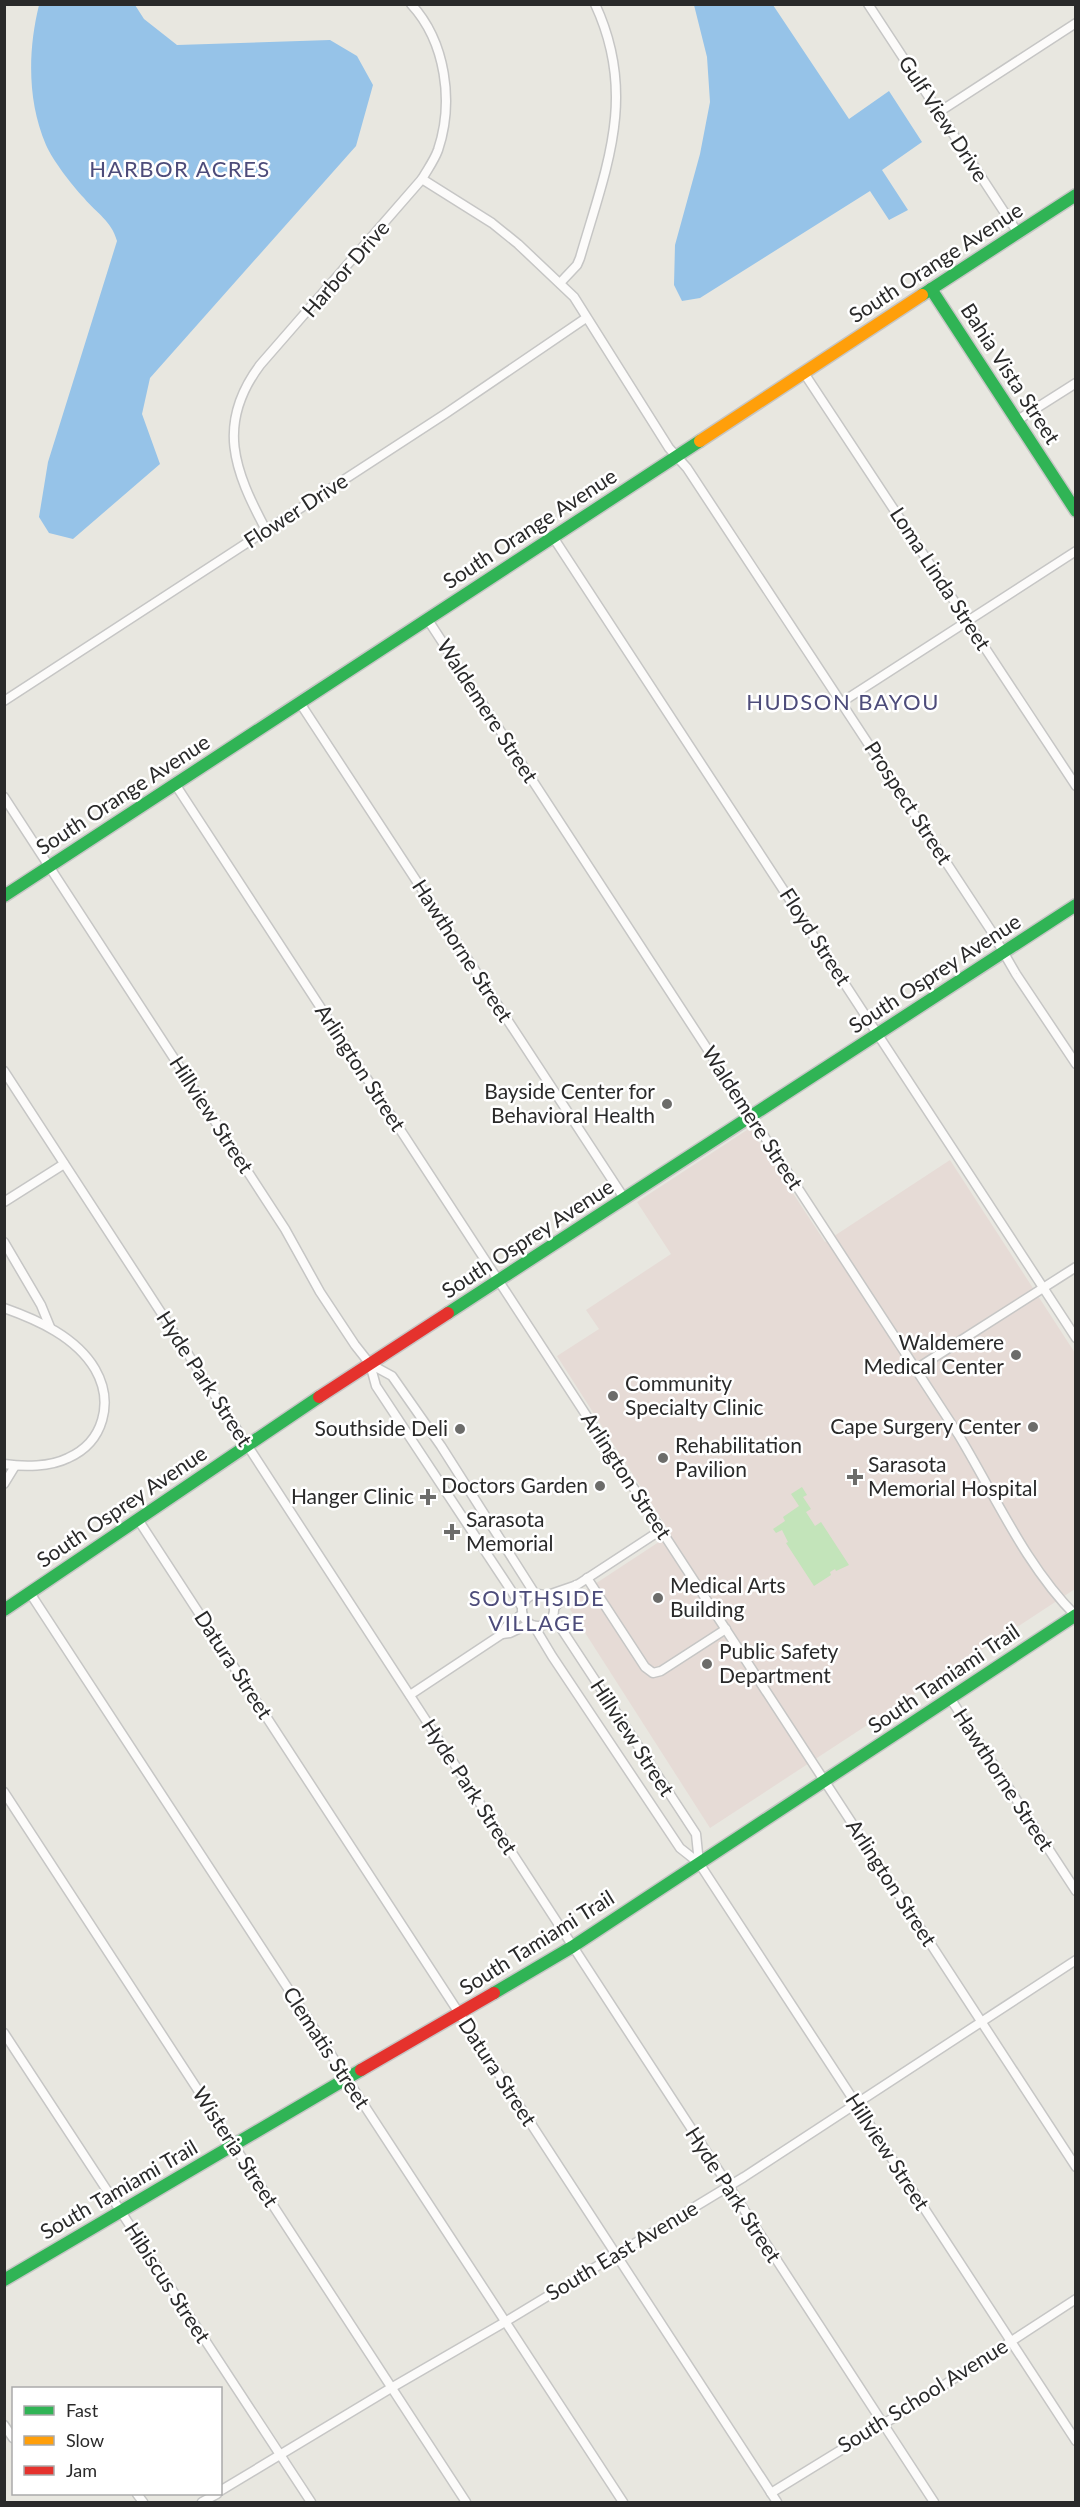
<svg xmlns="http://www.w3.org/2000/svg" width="1080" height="2507" font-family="Lato,sans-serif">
	<rect width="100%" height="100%" fill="#e8e7e0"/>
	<!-- medical -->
	<polygon fill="#e6dbd6" points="750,1128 825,1242 950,1160 1075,1353 1075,1589 710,1828 566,1603 671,1534 557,1356 599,1329 586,1310 671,1254 637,1202"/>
	<!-- green -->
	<polygon fill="#c3e4ba" points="802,1487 807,1495 803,1497 811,1509 806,1512 815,1526 821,1522 849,1565 836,1571 835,1569 830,1572 831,1575 814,1586 786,1543 788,1542 782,1530 776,1533 773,1529 785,1521 783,1517 799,1506 791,1494"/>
	<!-- water -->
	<g fill="#96c3e8">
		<path d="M39 5H135L144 19 177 45 330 40 357 56 373 85 356 146 150 378 142 414 160 464 73 539 49 533 39 517 48 462 117 241C111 220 97 214 84 198 72 185 53 161 46 145 27 101 28 50 39 5Z"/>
		<polygon points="694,5 773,5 849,119 889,91 922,142 882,170 908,210 889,220 870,191 700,298 682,301 674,285 675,245 700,154 710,102 707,57"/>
	</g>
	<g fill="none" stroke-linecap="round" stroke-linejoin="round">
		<!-- street casing -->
		<g stroke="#c6c6c5" stroke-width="11">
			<g id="street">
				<polyline points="868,4 1018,233"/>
				<polyline points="939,112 1076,23"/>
				<polyline points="422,179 492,223 518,244 574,297 669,448 687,468 990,929 1016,974 1076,1064"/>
				<path d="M560 283 577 265 580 258C606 168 638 96 595 4"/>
				<polyline points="804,373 1076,786"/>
				<polyline points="1016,421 1076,383"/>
				<path d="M266 530C234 470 216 424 260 365L422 179C427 170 434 161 438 150 454 102 446 42 411 4"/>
				<polyline points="553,537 1076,1338"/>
				<path d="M428 620 958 1434C995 1495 1025 1565 1076 1616"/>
				<polyline points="4,701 445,414 586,318"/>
				<polyline points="842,702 1076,551"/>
				<polyline points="300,703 624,1198"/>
				<polyline points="175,784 1076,2167"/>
				<polyline points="4,797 285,1229 320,1292 355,1345 370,1364 392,1376 441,1446 535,1594"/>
				<polyline points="4,1071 934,2502"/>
				<polyline points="4,1202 64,1164"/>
				<polyline points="4,1242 41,1305 50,1327"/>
				<path d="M4 1308C38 1320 76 1337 95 1369 114 1402 104 1442 68 1458 50 1467 24 1467 4 1464"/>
				<polyline points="370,1364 376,1386 522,1607"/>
				<polyline points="916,1369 1076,1267"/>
				<polyline points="4,1484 15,1466"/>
				<polyline points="139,1521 777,2502"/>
				<polyline points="587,1578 645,1667 653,1673 661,1671 726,1629"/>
				<polyline points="30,1593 623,2502"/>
				<circle cx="538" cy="1610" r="16"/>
				<polyline points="545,1596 577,1585 661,1530"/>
				<polyline points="554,1608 576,1585"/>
				<polyline points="553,1616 696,1834 699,1863"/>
				<polyline points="534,1626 552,1656 680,1848 699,1863 1076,2441"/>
				<polyline points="502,1634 510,1633 529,1624"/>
				<polyline points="410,1695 502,1634 506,1627 522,1614"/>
				<polyline points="950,1698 1076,1891"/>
				<polyline points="4,1792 466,2502"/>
				<polyline points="4,2033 311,2502"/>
				<polyline points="4,2425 13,2438"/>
				<polyline points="220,2491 391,2388 505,2322 744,2177 1076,1960"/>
				<polyline points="771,2493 898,2415 1076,2299"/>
				<polyline points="137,2494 143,2502"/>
				<polyline points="202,2502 217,2494"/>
			</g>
		</g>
		<!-- fast casing -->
		<g stroke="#c6c6c5" stroke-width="15">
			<g id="fast">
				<polyline points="931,289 1076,511"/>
				<polyline points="922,295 1076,195"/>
				<polyline points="4,896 700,441"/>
				<polyline points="448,1313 1076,905"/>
				<polyline points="4,1610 319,1397"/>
				<polyline points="494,1993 572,1947 1076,1615"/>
				<polyline points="4,2280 361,2070"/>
			</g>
		</g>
		<!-- slow casing -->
		<g stroke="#c6c6c5" stroke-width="15">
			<polyline id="slow" points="700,441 922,295"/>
		</g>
		<!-- jam casing -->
		<g stroke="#c6c6c5" stroke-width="15">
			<g id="jam">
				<polyline points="319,1397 448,1313"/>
				<polyline points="361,2070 494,1993"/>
			</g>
		</g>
		<!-- street -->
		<use href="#street" stroke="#fcfbfa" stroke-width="8"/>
		<!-- fast -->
		<use href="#fast" stroke="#30b455" stroke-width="12"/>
		<!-- slow -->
		<use href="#slow" stroke="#ff9f0a" stroke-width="12"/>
		<!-- jam -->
		<use href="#jam" stroke="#e5322d" stroke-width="12"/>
	</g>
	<!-- markers -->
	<g fill="#6c6c6a" stroke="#fff" stroke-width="2">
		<circle cx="667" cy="1104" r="6"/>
		<circle cx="1016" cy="1355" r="6"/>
		<circle cx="613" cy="1396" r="6"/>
		<circle cx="1033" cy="1427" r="6"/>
		<circle cx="460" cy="1429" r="6"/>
		<circle cx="663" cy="1458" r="6"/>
		<path d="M852 1468h6v6h6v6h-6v6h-6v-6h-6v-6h6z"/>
		<circle cx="600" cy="1486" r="6"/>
		<path d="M425 1488h6v6h6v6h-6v6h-6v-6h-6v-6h6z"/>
		<path d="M449 1523h6v6h6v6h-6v6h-6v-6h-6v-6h6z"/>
		<circle cx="658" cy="1598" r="6"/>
		<circle cx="707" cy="1664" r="6"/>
	</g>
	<g text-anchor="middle" stroke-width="5" stroke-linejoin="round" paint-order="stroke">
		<!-- street labels -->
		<g font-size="21" fill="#2a2a2a" stroke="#fff">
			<text transform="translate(943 119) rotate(57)" y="7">Gulf View Drive</text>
			<text transform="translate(936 263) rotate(-33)" y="7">South Orange Avenue</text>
			<text transform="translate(346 269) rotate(-49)" y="7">Harbor Drive</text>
			<text transform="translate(1010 374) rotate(57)" y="7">Bahia Vista Street</text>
			<text transform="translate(296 511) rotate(-33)" y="7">Flower Drive</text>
			<text transform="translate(530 529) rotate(-33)" y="7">South Orange Avenue</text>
			<text transform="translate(940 579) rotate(57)" y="7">Loma Linda Street</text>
			<text transform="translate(487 711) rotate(57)" y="7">Waldemere Street</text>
			<text transform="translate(123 795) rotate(-33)" y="7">South Orange Avenue</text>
			<text transform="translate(908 803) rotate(57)" y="7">Prospect Street</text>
			<text transform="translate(815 937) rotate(57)" y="7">Floyd Street</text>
			<text transform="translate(462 951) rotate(57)" y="7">Hawthorne Street</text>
			<text transform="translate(935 974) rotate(-33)" y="7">South Osprey Avenue</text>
			<text transform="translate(360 1068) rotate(57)" y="7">Arlington Street</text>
			<text transform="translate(211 1115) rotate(57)" y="7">Hillview Street</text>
			<text transform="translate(752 1118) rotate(57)" y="7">Waldemere Street</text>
			<text transform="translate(528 1239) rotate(-33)" y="7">South Osprey Avenue</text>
			<text transform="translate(204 1379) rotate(57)" y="7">Hyde Park Street</text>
			<text transform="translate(626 1476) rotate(57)" y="7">Arlington Street</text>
			<text transform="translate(122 1507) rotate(-34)" y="7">South Osprey Avenue</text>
			<text transform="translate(233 1665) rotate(57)" y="7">Datura Street</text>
			<text transform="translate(944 1679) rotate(-34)" y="7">South Tamiami Trail</text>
			<text transform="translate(632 1738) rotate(57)" y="7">Hillview Street</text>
			<text transform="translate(1003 1780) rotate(57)" y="7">Hawthorne Street</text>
			<text transform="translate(469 1787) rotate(57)" y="7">Hyde Park Street</text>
			<text transform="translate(891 1883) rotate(57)" y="7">Arlington Street</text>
			<text transform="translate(537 1943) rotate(-32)" y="7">South Tamiami Trail</text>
			<text transform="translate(326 2048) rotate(57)" y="7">Clematis Street</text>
			<text transform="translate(497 2072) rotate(57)" y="7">Datura Street</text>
			<text transform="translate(235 2147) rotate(57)" y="7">Wisteria Street</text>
			<text transform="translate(887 2152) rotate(57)" y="7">Hillview Street</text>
			<text transform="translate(119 2190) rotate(-30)" y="7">South Tamiami Trail</text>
			<text transform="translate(733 2195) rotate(57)" y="7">Hyde Park Street</text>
			<text transform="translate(622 2251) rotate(-31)" y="7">South East Avenue</text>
			<text transform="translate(167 2283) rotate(57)" y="7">Hibiscus Street</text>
			<text transform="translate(923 2396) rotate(-32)" y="7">South School Avenue</text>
		</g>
		<!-- poi labels -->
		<g font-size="21" fill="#2a2a2a" stroke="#fff" text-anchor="end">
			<text x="655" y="1099">Bayside Center for<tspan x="655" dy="24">Behavioral Health</tspan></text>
			<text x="1004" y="1350">Waldemere<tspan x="1004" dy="24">Medical Center</tspan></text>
			<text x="625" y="1391" text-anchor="start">Community<tspan x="625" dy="24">Specialty Clinic</tspan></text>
			<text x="1021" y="1434">Cape Surgery Center</text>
			<text x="448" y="1436">Southside Deli</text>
			<text x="675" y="1453" text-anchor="start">Rehabilitation<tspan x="675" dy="24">Pavilion</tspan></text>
			<text x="868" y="1472" text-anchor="start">Sarasota<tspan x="868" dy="24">Memorial Hospital</tspan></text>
			<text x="588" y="1493">Doctors Garden</text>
			<text x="414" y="1504">Hanger Clinic</text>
			<text x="466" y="1527" text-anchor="start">Sarasota<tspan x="466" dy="24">Memorial</tspan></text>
			<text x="670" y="1593" text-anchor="start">Medical Arts<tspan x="670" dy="24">Building</tspan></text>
			<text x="719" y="1659" text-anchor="start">Public Safety<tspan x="719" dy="24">Department</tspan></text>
		</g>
		<!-- neighbourhood labels -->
		<g font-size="22" letter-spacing="1.5" fill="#4d4c7a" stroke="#fff">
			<text x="180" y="177">HARBOR ACRES</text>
			<text x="843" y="710">HUDSON BAYOU</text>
			<text x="537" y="1606">SOUTHSIDE<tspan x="537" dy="25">VILLAGE</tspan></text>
		</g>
	</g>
	<!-- border -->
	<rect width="1080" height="2507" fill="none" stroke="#2a2a2a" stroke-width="12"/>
	<!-- legend -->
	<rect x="12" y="2387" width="210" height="108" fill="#ffffff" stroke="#aaaaaa" stroke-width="1.5"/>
	<rect x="24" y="2406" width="30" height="9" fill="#30b455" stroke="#aaaaaa" stroke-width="1.5"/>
	<text x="66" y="2417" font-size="18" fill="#2a2a2a">Fast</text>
	<rect x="24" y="2436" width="30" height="9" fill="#ff9f0a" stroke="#aaaaaa" stroke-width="1.5"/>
	<text x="66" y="2447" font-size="18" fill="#2a2a2a">Slow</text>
	<rect x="24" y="2466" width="30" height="9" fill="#e5322d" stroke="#aaaaaa" stroke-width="1.5"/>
	<text x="66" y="2477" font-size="18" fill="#2a2a2a">Jam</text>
</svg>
